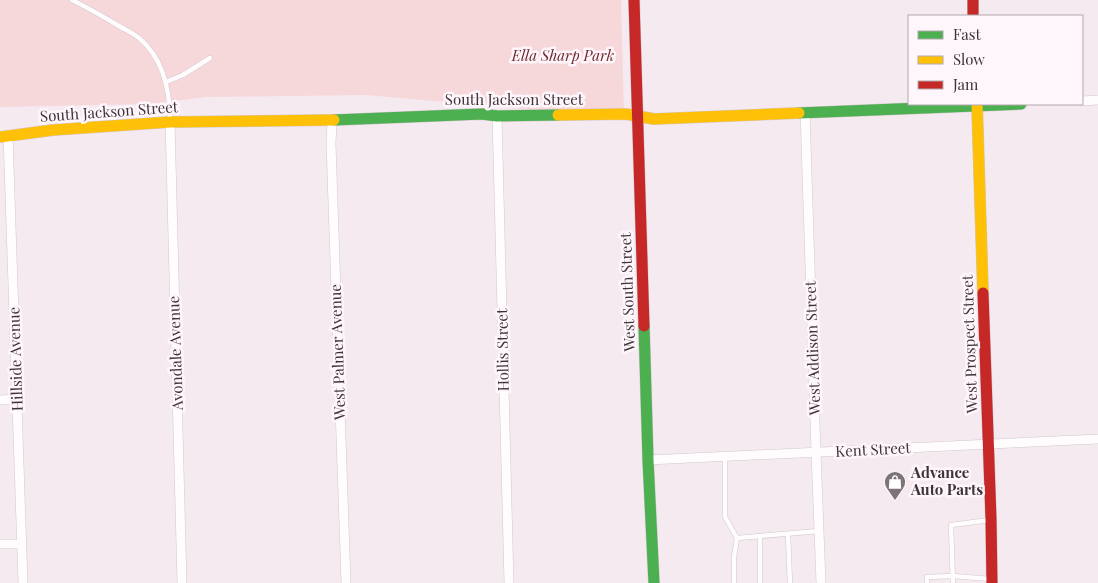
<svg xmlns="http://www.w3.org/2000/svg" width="1098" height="583" font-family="'Playfair Display',serif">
	<rect width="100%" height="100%" fill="#f5eaf0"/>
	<!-- green -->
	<polygon fill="#f6d8db" points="0,0 621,0 624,118 366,95 207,97 150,104 0,107"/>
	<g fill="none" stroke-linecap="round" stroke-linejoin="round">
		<!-- lane casing -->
		<g stroke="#d1c8cd" stroke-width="5.5">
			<g id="lane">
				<path d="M72 0C88 8 104 17 119 26 126 30 133 33 139 38 164 59 170 90 170 121"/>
				<polyline points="166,82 183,75 210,58"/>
				<polyline points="725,457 725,517 737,538 734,557 734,583"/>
				<polyline points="788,534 790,583"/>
				<polyline points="760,536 760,583"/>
				<polyline points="737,538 819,531"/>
				<polyline points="927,583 927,577 953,576 990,579"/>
				<polyline points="953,583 951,525 990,520"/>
			</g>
		</g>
		<!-- street casing -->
		<g stroke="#d1c8cd" stroke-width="10">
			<g id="street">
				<polyline points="1082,101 1098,100"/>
				<polyline points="805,112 816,452 821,583"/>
				<polyline points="497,116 509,583"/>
				<polyline points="332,120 331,144 346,583"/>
				<polyline points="170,122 182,583"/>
				<polyline points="8,136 23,583"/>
				<polyline points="0,400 17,399"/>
				<polyline points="648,460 1098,439"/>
				<polyline points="0,544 21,544"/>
			</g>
		</g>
		<!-- fast casing -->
		<g stroke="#d1c8cd" stroke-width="12">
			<g id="fast">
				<polyline points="799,113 1021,104"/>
				<polyline points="334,120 482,114 497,116 558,115"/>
				<polyline points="644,326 648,460 654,583"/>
			</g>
		</g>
		<!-- slow casing -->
		<g stroke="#d1c8cd" stroke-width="12">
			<g id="slow">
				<polyline points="977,104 983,293"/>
				<polyline points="558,115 626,114 654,119 799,113"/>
				<polyline points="0,137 53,130 170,122 334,120"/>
			</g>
		</g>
		<!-- jam casing -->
		<g stroke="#d1c8cd" stroke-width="12">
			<g id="jam">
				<polyline points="634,0 644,326"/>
				<polyline points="973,0 973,16"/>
				<polyline points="983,293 991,519 992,583"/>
			</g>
		</g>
		<!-- lane -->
		<use href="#lane" stroke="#fefcfd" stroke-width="4.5"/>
		<!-- street -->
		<use href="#street" stroke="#fefcfd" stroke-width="9"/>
		<!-- fast -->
		<use href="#fast" stroke="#4caf50" stroke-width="11"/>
		<!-- slow -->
		<use href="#slow" stroke="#ffc107" stroke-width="11"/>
		<!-- jam -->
		<use href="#jam" stroke="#c62828" stroke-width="11"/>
	</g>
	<!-- icons -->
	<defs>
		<g id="shop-pin" transform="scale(1.125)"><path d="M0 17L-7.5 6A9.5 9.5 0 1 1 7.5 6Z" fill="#7d7479" stroke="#fff6fb"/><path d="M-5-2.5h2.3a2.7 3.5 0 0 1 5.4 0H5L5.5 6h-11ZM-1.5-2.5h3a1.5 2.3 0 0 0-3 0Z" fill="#fff"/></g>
	</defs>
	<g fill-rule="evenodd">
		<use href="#shop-pin" x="895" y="482"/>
	</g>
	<g text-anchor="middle" stroke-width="5" stroke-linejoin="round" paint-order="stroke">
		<!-- park labels -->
		<g font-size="15" font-style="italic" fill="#6d2b2e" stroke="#fff6fb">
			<text x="563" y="61">Ella Sharp Park</text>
		</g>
		<!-- street labels -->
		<g font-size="15" fill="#3c3439" stroke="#fff6fb">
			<text x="514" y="105">South Jackson Street</text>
			<text transform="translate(109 112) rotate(-4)" y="5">South Jackson Street</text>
			<text transform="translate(628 292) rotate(-92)" y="5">West South Street</text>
			<text transform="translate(970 344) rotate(-92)" y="5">West Prospect Street</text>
			<text transform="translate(813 348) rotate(-92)" y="5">West Addison Street</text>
			<text transform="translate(503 350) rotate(-91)" y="5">Hollis Street</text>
			<text transform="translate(338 352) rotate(-92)" y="5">West Palmer Avenue</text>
			<text transform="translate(176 353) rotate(-92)" y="5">Avondale Avenue</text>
			<text transform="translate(16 359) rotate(-92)" y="5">Hillside Avenue</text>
			<text transform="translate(873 450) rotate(-3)" y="5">Kent Street</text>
		</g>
		<!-- poi labels -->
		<g font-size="15" font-weight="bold" fill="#3c3439" stroke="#fff6fb" text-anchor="start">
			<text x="911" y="478">Advance<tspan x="911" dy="17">Auto Parts</tspan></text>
		</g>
	</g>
	<!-- legend -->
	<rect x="908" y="15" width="175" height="90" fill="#fff6fb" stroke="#b1a8ad"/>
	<rect x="918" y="31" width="25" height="8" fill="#4caf50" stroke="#b1a8ad"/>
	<text x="953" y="40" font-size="15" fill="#3c3439">Fast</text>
	<rect x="918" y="56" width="25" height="8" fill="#ffc107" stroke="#b1a8ad"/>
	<text x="953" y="65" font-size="15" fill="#3c3439">Slow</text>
	<rect x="918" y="81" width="25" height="8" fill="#c62828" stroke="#b1a8ad"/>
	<text x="953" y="90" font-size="15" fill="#3c3439">Jam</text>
</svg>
